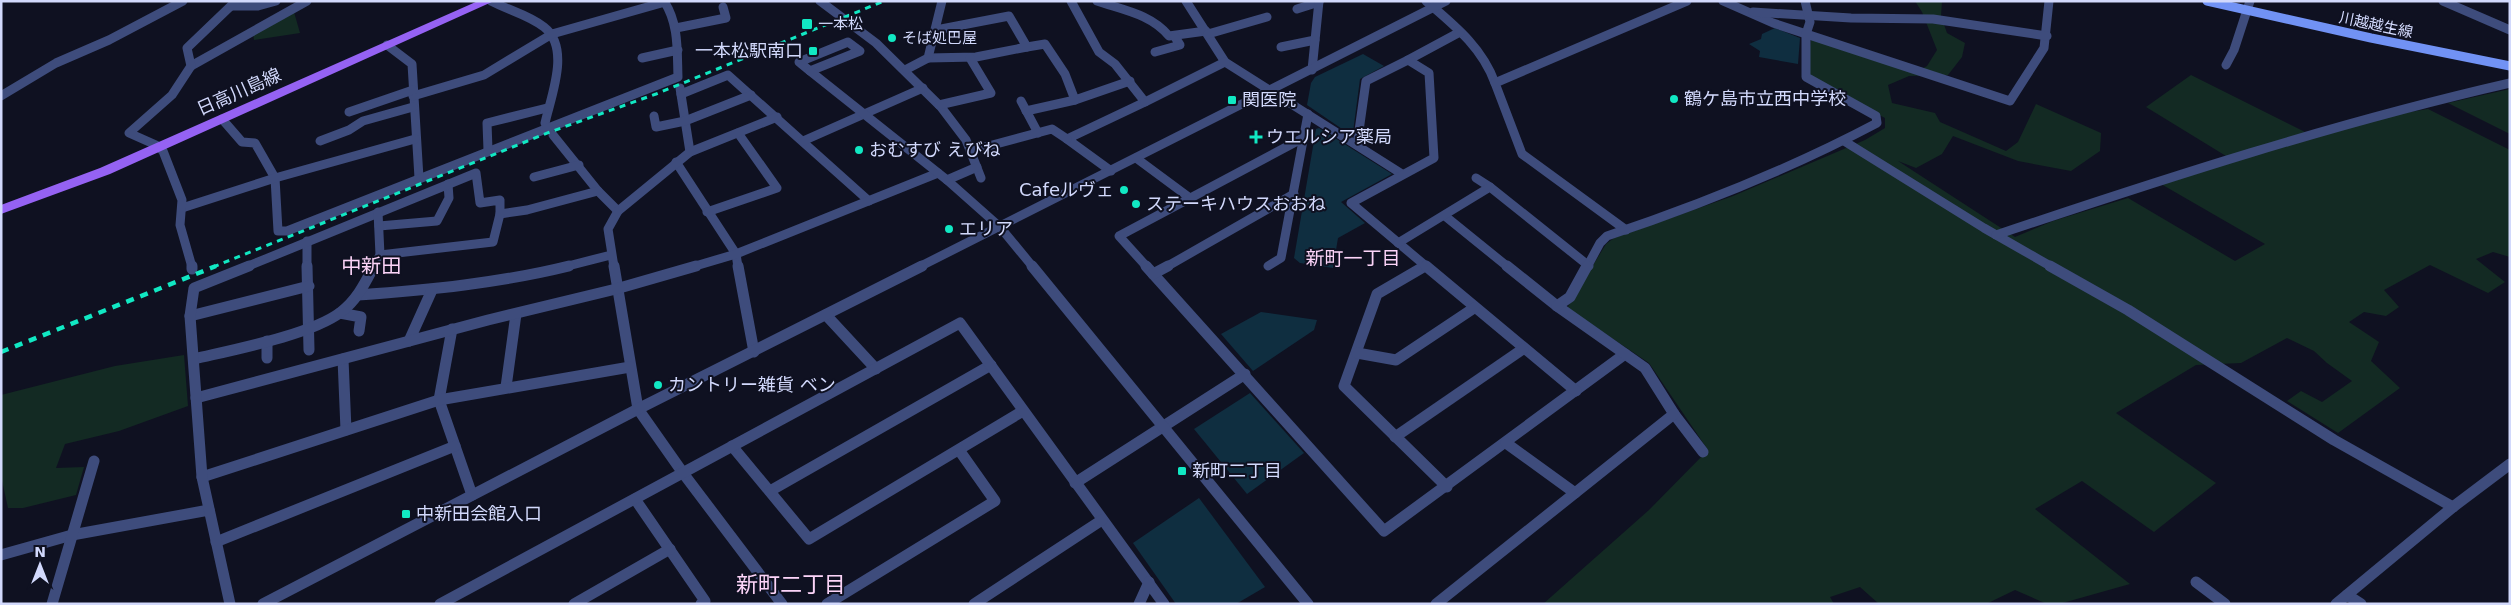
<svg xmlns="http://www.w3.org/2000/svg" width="2511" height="605" font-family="'DejaVu Sans','Noto Sans JP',sans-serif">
	<rect width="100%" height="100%" fill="#0f1121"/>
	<!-- green -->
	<g fill="#132a23">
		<polygon points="1915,1 1942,1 1941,16 1947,33 1965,43 1962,57 1948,75 1909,76 1888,85 1892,103 1935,113 1940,122 2006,151 2018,142 2036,104 2101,133 2100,151 2071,171 2018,161 1953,136 1942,154 1916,168 1898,161 2015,237 2053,221 2128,198 2235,261 2265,244 2161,184 2226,156 2146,107 2191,75 2315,137 2392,115 2428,109 2510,150 2510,257 2493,252 2476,259 2505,282 2488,293 2430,265 2384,290 2399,307 2386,316 2364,312 2349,322 2379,342 2371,361 2400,388 2338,433 2287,401 2301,391 2322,402 2352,381 2327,363 2314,351 2287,338 2241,363 2196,365 2116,413 2216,483 2154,532 2082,481 2035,509 2130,584 2059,604 2047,604 2015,590 1986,604 1879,604 1860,587 1830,597 1834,604 1543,604 1649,510 1708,450 1649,363 1567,308 1606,244 1614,238 1733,196 1865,140 1885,128 1885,118 1806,77 1811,39 1914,73 1927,66 1937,50 1922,12"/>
		<polygon points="294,12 300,33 254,40 253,33"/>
		<polygon points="2510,89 2510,134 2448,103"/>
		<polygon points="184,355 188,406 119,431 65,444 56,468 84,467 76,495 23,508 8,508 1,476 1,395 115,366"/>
	</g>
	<!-- water -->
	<g fill="#0f2e40">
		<polygon points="1775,28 1800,38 1798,64 1759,57 1760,51 1749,44 1761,39 1762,34"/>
		<polygon points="1363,54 1384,66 1360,79 1353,132 1348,133 1307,105 1311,83 1315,77"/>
		<polygon points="1319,128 1392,174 1341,202 1365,223 1338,238 1333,268 1300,263 1294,258 1316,129"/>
		<polygon points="1261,312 1317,320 1314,330 1253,371 1221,334"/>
		<polygon points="1250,393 1304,453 1247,494 1194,429"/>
		<polygon points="1199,498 1265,587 1236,604 1176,604 1133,543"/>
	</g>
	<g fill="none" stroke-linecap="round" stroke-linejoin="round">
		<!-- minor-far1 -->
		<g stroke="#3e4c7c" stroke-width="9">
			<path d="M491 1C508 10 529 15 544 27 571 48 551 96 545 123L547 127"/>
			<polyline points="820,1 876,43 941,107 966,140 981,178"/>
			<polyline points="1071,1 1099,52 1115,64 1145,102 1067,139 1111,171"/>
			<path d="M1097 1C1123 10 1151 14 1169 36L1206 31"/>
			<polyline points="1186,1 1225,62 1402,174"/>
			<path d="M1426 1C1454 25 1482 47 1495 83"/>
			<polyline points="1723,1 1773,23 2010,101 2044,48 2049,1"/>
			<polyline points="2443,1 2510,30"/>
			<polyline points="232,6 258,6 276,1"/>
			<polyline points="1297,9 1319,2"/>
			<polyline points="1753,12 1851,18 1933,19 2047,36"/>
			<polyline points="676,28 726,18 723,7"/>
			<polyline points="1208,34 1267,17"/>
			<polygon points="848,42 860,51 810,71 799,62"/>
			<polyline points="387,45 412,64 419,178"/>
			<polyline points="1027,47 1045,44 1065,74 1075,100 1130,81"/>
			<polyline points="1281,47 1315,40"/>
			<polyline points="1155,52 1180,45 1175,37"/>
			<polyline points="642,58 678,50"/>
			<polyline points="928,58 976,57 1027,47 1009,16 936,30"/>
			<polyline points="1408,60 1460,32"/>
			<polyline points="2226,65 2234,50 2250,1"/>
			<polyline points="191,66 307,1"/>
			<polyline points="907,69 928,58 942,1"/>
			<polyline points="1312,70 1319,1"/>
			<polyline points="680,88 690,152"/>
			<polyline points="681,94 728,75 869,201"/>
			<polyline points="1,96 56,63 109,40 183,1"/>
			<polyline points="413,96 484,75 552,34 665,2"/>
			<polyline points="1021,101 1038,133"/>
			<polyline points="1145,102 1225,62"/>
			<polyline points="939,105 991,93 970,58"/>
			<polyline points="1026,111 1075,100"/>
			<polyline points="349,112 413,90"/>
			<polyline points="654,116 656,127 685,121 751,95"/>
			<path d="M222 119 242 142 255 143 275 178 278 231H287L678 77C677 50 679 24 664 1"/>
			<polyline points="553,135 598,191 618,211"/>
			<polyline points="320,141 349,130 363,121 413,107"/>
			<polyline points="803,141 923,88"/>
			<polyline points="1844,141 1984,228 2052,267"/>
			<polyline points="1357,145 1366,81 1408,60 1429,73 1434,158 1351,203 1427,267"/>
			<polyline points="488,150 487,123 547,108"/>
			<polyline points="970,151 1052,129 1067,139"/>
			<polyline points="1136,158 1190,198"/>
			<polyline points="676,162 736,254 738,267"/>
			<polyline points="534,177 579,165"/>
			<polyline points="1476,178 1490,187"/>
			<polyline points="947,180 977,167"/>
			<polyline points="182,208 275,178 415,139"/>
			<polyline points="707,212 777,188 738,133"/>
			<polyline points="500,214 527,210 598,191"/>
			<polyline points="1445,216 1508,267"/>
			<polyline points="379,226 437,221 449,198 448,184"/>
			<polyline points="1626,230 1522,154 1495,83 1687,1"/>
			<path d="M1996 235C2166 178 2335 123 2510 83"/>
			<polyline points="307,241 307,267"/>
			<polyline points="1398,243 1490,187 1589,266"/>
			<polyline points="1268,266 1281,258 1308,114"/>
			<polyline points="192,267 180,225 182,200 163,151 156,145 129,133 172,95 191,66 187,48 236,1"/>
			<polyline points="246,267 476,173 480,203 500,200 500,214 493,242 380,255"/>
			<polyline points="373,267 380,255 378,212"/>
			<polyline points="564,267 611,255"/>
			<polyline points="614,267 608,229 618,211 690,152 777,117"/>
			<polyline points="692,267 736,254 938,173"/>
			<polyline points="1147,267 1119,236 1305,137"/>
			<polyline points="1166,267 1294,194"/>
			<path d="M1587 267 1600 243 1607 236C1700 205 1790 169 1877 123L1876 116 1806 77V34L1810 22 1805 1"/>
		</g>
		<!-- minor -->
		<g stroke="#3e4c7c" stroke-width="11">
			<polyline points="192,266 192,269"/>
			<polyline points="307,266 309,350"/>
			<polyline points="614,266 638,409 683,473 782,604"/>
			<polyline points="738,266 754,352"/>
			<polyline points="1146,266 1384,531 1625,354"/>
			<polyline points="1425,266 1377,294 1344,386 1447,487"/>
			<polyline points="1426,266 1576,391"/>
			<polyline points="1507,266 1557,306 1645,368 1674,414 1703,452"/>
			<polyline points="2050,266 2128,310 2334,440 2453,507"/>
			<polyline points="1153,274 1168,266"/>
			<path d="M358 295C429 290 500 283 569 266"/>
			<polyline points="1557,306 1570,297 1587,266"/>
			<polyline points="340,313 361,317 359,331"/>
			<polyline points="826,315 876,369"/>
			<polyline points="190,316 309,286"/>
			<polyline points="452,329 439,400 472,495"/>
			<polyline points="267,341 267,358"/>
			<polyline points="409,341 432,290"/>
			<polyline points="1357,353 1396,360 1474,308"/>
			<path d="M194 359C232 350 311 335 341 312 357 300 365 283 374 266"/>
			<polyline points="343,359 346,430"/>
			<polyline points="506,387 516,314"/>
			<polyline points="196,398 488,320 616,289 696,266"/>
			<polyline points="1395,437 1523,349"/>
			<polyline points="1506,443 1575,493"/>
			<polyline points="732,446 809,539 1023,411"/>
			<polyline points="202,477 439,400 630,367"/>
			<polyline points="1075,483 1245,374"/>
			<polyline points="770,491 991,365"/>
			<polyline points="635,499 705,601 701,604"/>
			<polyline points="216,542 455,446"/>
			<polyline points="1,555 72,535 209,510"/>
			<polyline points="2196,582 2225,604"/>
			<polyline points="2347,595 2361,604"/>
			<polyline points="52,604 94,461"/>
			<polyline points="230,604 202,477 190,316 194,288 249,266"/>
			<polyline points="440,604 960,323 1164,604"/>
			<polyline points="574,604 670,549"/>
			<polyline points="827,604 995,501 959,450"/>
			<polyline points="974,604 1102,520"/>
			<polyline points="1139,604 1149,582"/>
		</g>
		<!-- tertiary-far1 -->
		<g stroke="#3e4c7c" stroke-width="9">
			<polyline points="810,71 947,180 1000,227 1033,267"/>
			<polyline points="919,267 1446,1"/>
		</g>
		<!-- tertiary -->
		<g stroke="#3e4c7c" stroke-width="11">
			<polyline points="1032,266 1308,604"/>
			<polyline points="263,604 638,409 922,266"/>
			<polyline points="1436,604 1674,414"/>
			<polyline points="2336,604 2453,507 2510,464"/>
		</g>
		<!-- secondary -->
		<polyline stroke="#7192f4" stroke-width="9" points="2207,1 2371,38 2510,66"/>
		<!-- primary -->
		<polygon fill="#9562f3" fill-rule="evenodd" points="478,1 494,1 110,174 1,214 1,205 100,168"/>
		<!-- rail-far1 -->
		<polyline stroke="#11e8c3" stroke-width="3" stroke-dasharray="6 5.5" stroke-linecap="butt" points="213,267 550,132 656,94 884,1"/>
		<!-- rail -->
		<polyline stroke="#11e8c3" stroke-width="4.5" stroke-dasharray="8 7" stroke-linecap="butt" points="1,352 216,266"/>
	</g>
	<!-- markers -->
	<g fill="#11e8c3" stroke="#0f1121" stroke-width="2">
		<rect x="801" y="18" width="12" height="12" rx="2.5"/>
		<circle cx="892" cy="38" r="5"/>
		<rect x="808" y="46" width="10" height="10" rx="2.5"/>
		<circle cx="1674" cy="99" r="5"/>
		<rect x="1227" y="95" width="10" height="10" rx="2.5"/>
		<path d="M1253.5 129.5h5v5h5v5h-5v5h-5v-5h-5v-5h5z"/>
		<circle cx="859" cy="150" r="5"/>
		<circle cx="1124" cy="190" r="5"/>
		<circle cx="1136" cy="204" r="5"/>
		<circle cx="949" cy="229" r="5"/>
		<circle cx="658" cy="385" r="5"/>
		<rect x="1177" y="466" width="10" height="10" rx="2.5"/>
		<rect x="401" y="509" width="10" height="10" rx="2.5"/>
	</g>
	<g text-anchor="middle" stroke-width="4" stroke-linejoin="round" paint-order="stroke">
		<!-- far-poi labels -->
		<g font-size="15" fill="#d2d9fc" stroke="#0f1121" text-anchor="start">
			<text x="818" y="29">一本松</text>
			<text x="902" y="43">そば処巴屋</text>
		</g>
		<!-- far-street labels -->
		<g font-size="15" fill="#d2d9fc" stroke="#0f1121">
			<text transform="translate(2376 25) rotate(12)" y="5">川越越生線</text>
		</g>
		<!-- poi labels -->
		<g font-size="18" fill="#d2d9fc" stroke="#0f1121" text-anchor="start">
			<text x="803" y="57" text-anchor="end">一本松駅南口</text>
			<text x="1684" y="105">鶴ケ島市立西中学校</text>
			<text x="1242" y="106">関医院</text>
			<text x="1266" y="143">ウエルシア薬局</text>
			<text x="869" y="156">おむすび えびね</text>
			<text x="1114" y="196" text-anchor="end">Cafeルヴェ</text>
			<text x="1146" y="210">ステーキハウスおおね</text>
			<text x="959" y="235">エリア</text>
			<text x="668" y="391">カントリー雑貨 ベン</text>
			<text x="1192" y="477">新町二丁目</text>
			<text x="416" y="520">中新田会館入口</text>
		</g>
		<!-- street labels -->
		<g font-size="18" fill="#d2d9fc" stroke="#0f1121">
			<text transform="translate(239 92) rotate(-24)" y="6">日高川島線</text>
		</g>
		<!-- neighbourhood labels -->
		<g font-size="19" fill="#fcd4f8" stroke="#0f1121">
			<text x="1353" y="265">新町一丁目</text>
		</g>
		<!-- quarter labels -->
		<g font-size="20" fill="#fcd4f8" stroke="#0f1121">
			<text x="371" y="273">中新田</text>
		</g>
		<!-- near-neighbourhood labels -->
		<g font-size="22" fill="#fcd4f8" stroke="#0f1121">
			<text x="791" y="592">新町二丁目</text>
		</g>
	</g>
	<!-- border -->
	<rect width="2511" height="605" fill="none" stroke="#d2d9fc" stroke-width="5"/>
	<!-- north arrow -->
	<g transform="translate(40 565)" stroke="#0f1121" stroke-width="4" paint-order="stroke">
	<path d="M0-4L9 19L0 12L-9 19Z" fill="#d2d9fc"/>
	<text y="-8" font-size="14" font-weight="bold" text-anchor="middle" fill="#d2d9fc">N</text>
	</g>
</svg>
